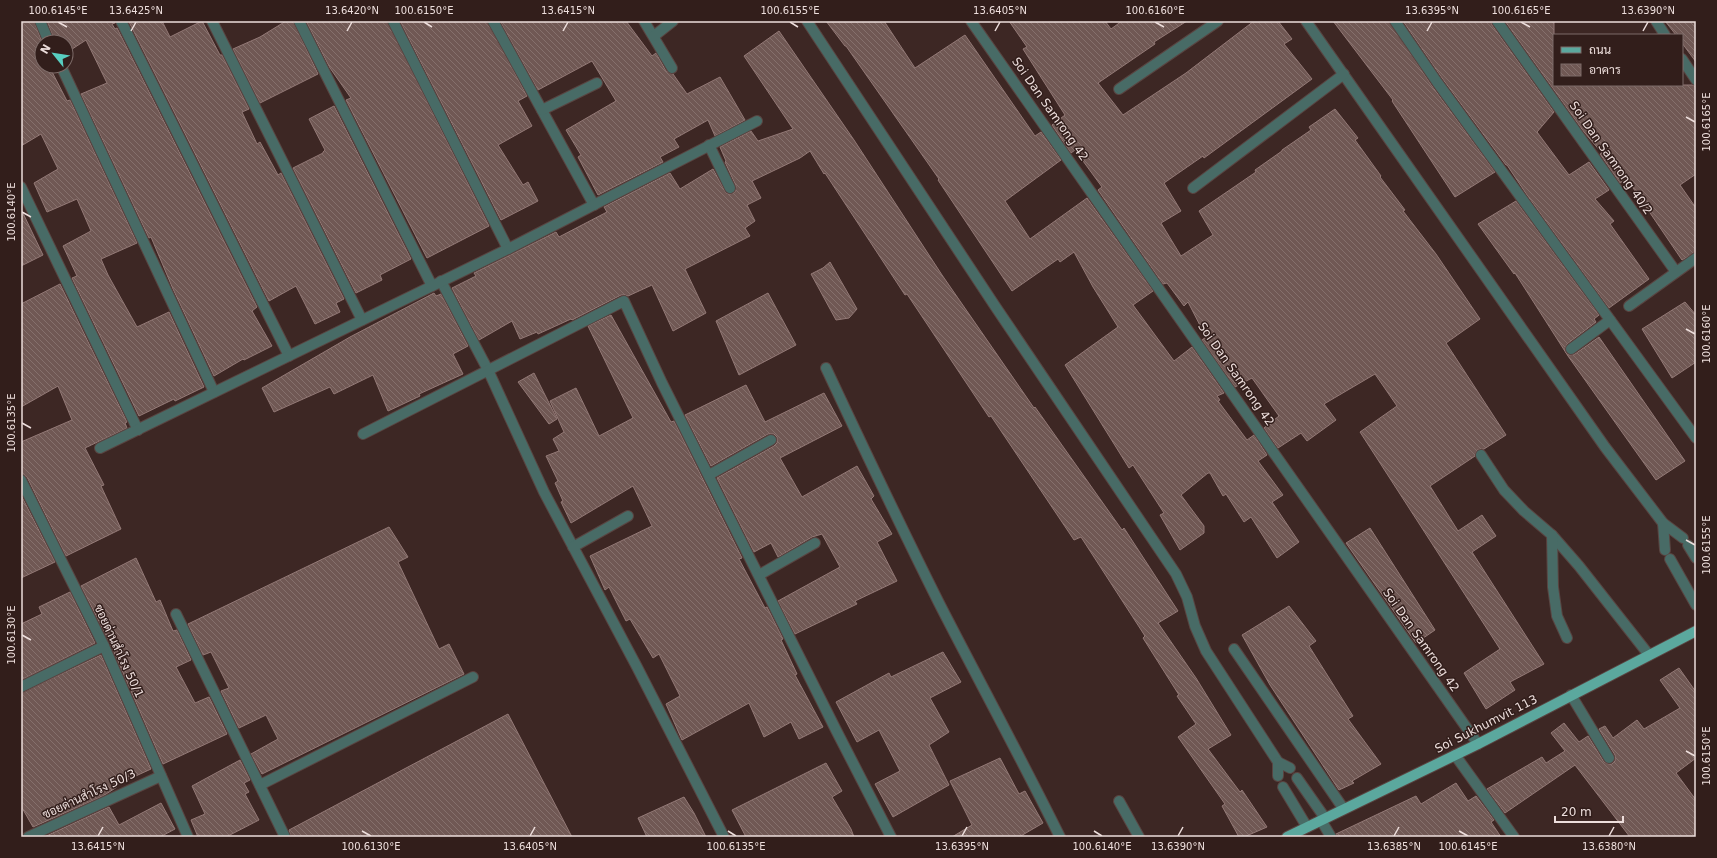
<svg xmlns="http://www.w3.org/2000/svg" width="1717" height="858" font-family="'DejaVu Sans',Sarabun,sans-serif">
	<defs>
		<pattern id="building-back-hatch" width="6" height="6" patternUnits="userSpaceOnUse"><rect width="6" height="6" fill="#705854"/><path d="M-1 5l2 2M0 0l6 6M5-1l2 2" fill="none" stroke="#85706c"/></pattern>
	</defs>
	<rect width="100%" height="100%" fill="#3d2724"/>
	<!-- building -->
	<g fill="url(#building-back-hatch)" stroke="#937976">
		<polygon points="21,21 34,21 42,42 42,66 49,66 67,101 70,100 137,243 101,259 108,275 137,327 169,312 204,387 175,401 174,399 139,416 72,278 77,276 63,246 91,231 77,199 47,212 34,183 58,169 41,134 21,146"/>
		<polygon points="47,21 115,21 115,23 112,24 115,29 117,28 257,307 252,311 272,346 244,360 243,359 214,376 173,289 151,237 149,238 81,94 107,83 86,40 66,53 66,42 55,42"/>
		<polygon points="130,21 162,21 170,37 202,21 220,55 222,55 249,109 242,112 257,144 260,142 278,175 281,173 344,299 336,303 340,312 315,324 296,286 269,301 129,22"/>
		<polygon points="286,21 293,21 318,74 260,103 233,49 260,37"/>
		<polygon points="306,21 387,21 489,226 427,258 346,100 351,98 330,68"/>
		<polygon points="400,21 487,21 527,96 518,101 532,126 498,145 523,185 528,182 538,201 501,220"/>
		<polygon points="500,21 626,21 652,56 656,53 666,71 673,74 687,94 720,77 745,120 715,136 708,120 674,139 679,147 660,157 663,162 598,195 578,157 581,155 566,130 616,101 592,61 538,90"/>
		<polygon points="826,21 884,21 915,68 965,35 1035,136 1041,132 1061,160 1005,201 1030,239 1087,198 1153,291 1133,305 1174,361 1192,347 1224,393 1217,396 1220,400 1218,401 1247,440 1254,435 1267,455 1258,461 1283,495 1272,502 1299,542 1277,558 1251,517 1244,522 1226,494 1223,496 1210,473 1208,473 1181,495 1204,526 1204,533 1180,550 1160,515 1164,513 1133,465 1129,468 1065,365 1118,327 1093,287 1074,252 1060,262 1058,259 1012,291 938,180 939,179 846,46 845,46"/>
		<polygon points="1009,21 1105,21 1111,29 1122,21 1187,21 1154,42 1155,44 1098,83 1123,115 1186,73 1254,21 1278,21 1292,39 1284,44 1312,79 1204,158 1203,156 1164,183 1181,211 1161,223 1181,256 1213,235 1199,211 1256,172 1255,170 1282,151 1282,150 1311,130 1309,127 1335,109 1358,138 1355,140 1381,176 1380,177 1405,210 1403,211 1436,254 1480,319 1446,343 1506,435 1484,449 1477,450 1475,456 1430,486 1458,531 1482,515 1496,536 1472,552 1544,664 1510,682 1515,690 1486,709 1464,673 1500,649 1360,432 1397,406 1375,374 1324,404 1336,420 1307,441 1301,433 1278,448 1264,428 1279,416 1252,378 1235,387 1202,340 1206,337 1188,302 1184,306 1167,283 1163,284 1098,190 1102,187 1075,150 1071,153 1052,125 1065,115 1023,49 1027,47"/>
		<polygon points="1333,21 1389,21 1432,86 1495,172 1455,197 1392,101 1393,100"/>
		<polygon points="1403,21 1491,21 1492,25 1554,112 1537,132 1569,175 1589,162 1609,190 1595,199 1614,221 1610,224 1649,279 1609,308 1527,195 1507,165 1506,165 1442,78"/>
		<polygon points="1505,21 1554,21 1554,85 1692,85 1696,86 1696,174 1680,185 1696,208 1696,252 1682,260 1627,179 1620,183 1600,154 1602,153 1584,132"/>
		<polygon points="1665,21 1696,21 1696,62 1682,43 1682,35 1676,35"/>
		<polygon points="779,31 854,140 942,275 1034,408 1035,407 1122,530 1124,528 1178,611 1158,623 1196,678 1231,735 1208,749 1240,792 1242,790 1267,827 1244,837 1239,837 1222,806 1225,804 1178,737 1196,724 1177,696 1179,695 1143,638 1145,636 1081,537 1074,540 991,416 989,417 907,294 905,295 825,173 824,174 810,151 800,158 752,181 761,198 747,205 755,221 745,228 750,236 685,269 706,313 673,331 652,285 628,296 625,295 621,295 572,320 571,319 538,334 537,332 520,339 512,321 479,340 452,288 476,276 474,273 556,232 559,237 607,212 604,207 670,173 680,189 713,169 726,193 730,194 735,192 736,186 725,162 726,161 720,147 751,131 758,141 793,129 744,56"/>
		<polygon points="334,106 411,259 380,275 382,280 356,293 293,168 323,153 323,152 325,150 309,119"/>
		<polygon points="1516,201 1599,315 1594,319 1596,322 1567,344 1565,349 1566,353 1569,355 1575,354 1599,337 1685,461 1656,480 1568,356 1515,273 1514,274 1478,224"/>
		<polygon points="21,209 43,255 21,266"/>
		<polygon points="830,262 857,309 849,318 836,320 811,274 823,268"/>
		<polygon points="60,284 127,422 125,423 127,428 85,448 104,485 101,486 121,529 66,556 27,477 21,474 21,442 72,420 58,386 21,407 21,304"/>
		<polygon points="434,293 436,296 441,294 468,346 453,354 463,374 419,394 420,396 388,411 373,375 334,394 330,387 274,412 262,388 350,337"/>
		<polygon points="768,293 796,345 739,375 716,321"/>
		<polygon points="1685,302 1696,315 1696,362 1672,378 1642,329"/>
		<polygon points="611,315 671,422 674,421 742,558 739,559 765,608 767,607 783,639 781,640 797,674 795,675 823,727 799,739 791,722 764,737 749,703 682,740 666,704 680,696 659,654 653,658 630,619 626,621 609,587 605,590 590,556 652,526 633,486 571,523 561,502 563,501 555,483 558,481 546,456 559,451 553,439 564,432 550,401 576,388 599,436 633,418 588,326"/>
		<polygon points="534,373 557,419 549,424 518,382"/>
		<polygon points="746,385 765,422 824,393 842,426 780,458 802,497 857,466 874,496 871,499 892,534 877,542 897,581 855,601 857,604 795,634 778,601 840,567 822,534 812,537 778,557 771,543 754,552 717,478 774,446 777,443 777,437 774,434 768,434 711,466 685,415"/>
		<polygon points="21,495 55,562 21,578"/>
		<polygon points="389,527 408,557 398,562 439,649 449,644 464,674 262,774 251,754 278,739 266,715 239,728 221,691 229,688 211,652 203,655 188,624"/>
		<polygon points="1370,528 1435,630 1416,643 1346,543"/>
		<polygon points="136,558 156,602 160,600 173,631 177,630 191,660 176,667 195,703 209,697 227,734 163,764 110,643 81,586"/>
		<polygon points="70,592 95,643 21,680 21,624 42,614 39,607"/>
		<polygon points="1289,606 1316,641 1309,646 1353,716 1348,719 1381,764 1352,781 1354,783 1339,790 1270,685 1242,635"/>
		<polygon points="943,652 961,682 930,698 949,732 929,745 949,785 893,817 875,784 900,771 879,730 857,742 836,702 889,673 891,677"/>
		<polygon points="101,655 151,769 116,785 117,787 103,796 33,827 21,806 21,693"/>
		<polygon points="1679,668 1696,692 1696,758 1676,773 1696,800 1696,837 1630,837 1575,765 1505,813 1487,789 1542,757 1546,763 1565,751 1551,733 1564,723 1579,742 1588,736 1604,762 1609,764 1612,764 1615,761 1615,755 1599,729 1605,726 1613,738 1637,720 1644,729 1680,708 1660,680"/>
		<polygon points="508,714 572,837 291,837 289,830"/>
		<polygon points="1000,758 1019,794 1025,791 1043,823 1019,837 952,837 972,825 950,781"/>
		<polygon points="240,760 250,780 244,783 249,792 245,794 259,820 226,837 198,837 191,820 205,814 192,786"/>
		<polygon points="826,763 842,791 832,797 851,829 854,837 746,837 732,810"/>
		<polygon points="1456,783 1468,801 1476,796 1494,820 1491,822 1501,837 1337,837 1336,834 1416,796 1421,804"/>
		<polygon points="684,797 694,813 706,837 647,837 638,818"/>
		<polygon points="161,803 175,829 160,837 44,837 109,807 119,825"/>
	</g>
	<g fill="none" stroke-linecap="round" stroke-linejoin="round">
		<!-- minor casing -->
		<g stroke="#594441" stroke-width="12">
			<g id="minor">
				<polyline points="40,21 49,42"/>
				<polyline points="121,21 289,356"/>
				<polyline points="212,21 362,320"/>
				<polyline points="299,21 432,286"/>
				<polyline points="393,21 508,249"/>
				<polyline points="493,21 594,205"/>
				<polyline points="644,21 672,68"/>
				<polyline points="807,21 995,306 1176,574 1187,597 1195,626 1206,651 1278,762"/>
				<polyline points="971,21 1478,744"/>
				<polyline points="1306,21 1605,447 1663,523"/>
				<polyline points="1395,21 1437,82 1696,438"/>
				<polyline points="1497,21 1676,272"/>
				<polyline points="1656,21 1665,35"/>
				<polyline points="654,36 673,21"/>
				<polyline points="1682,59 1696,80"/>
				<polyline points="61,66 214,392"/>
				<polyline points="1119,89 1218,21"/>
				<polyline points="542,110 597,83"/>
				<polyline points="709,145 730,188"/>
				<polyline points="21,187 138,430"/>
				<polyline points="1193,188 1344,74"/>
				<polyline points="441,281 488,370 544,492 637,667 724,837"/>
				<polyline points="1629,306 1696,258"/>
				<polyline points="1571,349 1610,320"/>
				<path d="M826 368C863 447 900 525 939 603 979 681 1021 758 1060 837"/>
				<polyline points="363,434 624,301 662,383 836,730 891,837"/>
				<polyline points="100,448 508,249 757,121"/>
				<polyline points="1481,455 1504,490 1524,511 1552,535 1579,566 1649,655"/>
				<polyline points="709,475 771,440"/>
				<polyline points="21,480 104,646 188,837"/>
				<polyline points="1552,535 1553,587 1557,616 1567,638"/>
				<polyline points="1688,545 1696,558"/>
				<polyline points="573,547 628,516"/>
				<polyline points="1665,550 1663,523 1683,538"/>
				<polyline points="1670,559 1696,605"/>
				<polyline points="759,575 815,543"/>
				<polyline points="176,614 285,837"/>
				<polyline points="1234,649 1343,808"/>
				<polyline points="21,687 104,646"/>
				<polyline points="1571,695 1609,758"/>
				<polyline points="1455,755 1514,837"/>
				<polyline points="1278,776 1278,762 1290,768"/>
				<polyline points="1297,778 1325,818"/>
				<polyline points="260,785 473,677"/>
				<polyline points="1283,787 1307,827"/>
				<polyline points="1119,801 1139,837"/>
				<polyline points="1321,820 1331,837"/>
				<polyline points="28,837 161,776"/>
			</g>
		</g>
		<!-- major casing -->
		<g stroke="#594441" stroke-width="12">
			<polyline id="major" points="1287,837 1478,744 1696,631"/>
		</g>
		<!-- minor -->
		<use href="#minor" stroke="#486b66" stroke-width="10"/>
		<!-- major -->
		<use href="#major" stroke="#5ba89e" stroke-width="10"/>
	</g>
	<!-- ticks -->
	<path fill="none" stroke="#eddedc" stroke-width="1.5" d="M58 22 67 27M424 22 432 27M790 22 798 27M1155 22 1164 27M1521 22 1530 27M131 31 136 22M347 31 352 22M563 31 568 22M995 31 1000 22M1427 31 1432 22M1643 31 1648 22M1686 117 1695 122M22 212 31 217M1686 329 1695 334M22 423 31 428M1686 540 1695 545M22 635 31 640M1686 751 1695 756M362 831 371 836M728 831 736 836M1094 831 1102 836M1459 831 1468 836M98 836 103 827M530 836 535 827M962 836 967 827M1178 836 1183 827M1394 836 1399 827M1609 836 1614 827"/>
	<g text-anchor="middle" stroke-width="3" stroke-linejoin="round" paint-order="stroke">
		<!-- street labels -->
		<g font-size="12" fill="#eddedc" stroke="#321e1b">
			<text transform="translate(1050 109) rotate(55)" y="4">Soi Dan Samrong 42</text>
			<text transform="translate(1611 158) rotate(55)" y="4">Soi Dan Samrong 40/2</text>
			<text transform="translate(1236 374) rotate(55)" y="4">Soi Dan Samrong 42</text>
			<text transform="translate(1421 640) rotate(55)" y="4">Soi Dan Samrong 42</text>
			<text transform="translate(119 651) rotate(65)" y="4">ซอยด่านสำโรง 50/1</text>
			<text transform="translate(1486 724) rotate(-27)" y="4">Soi Sukhumvit 113</text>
			<text transform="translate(89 794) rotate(-25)" y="4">ซอยด่านสำโรง 50/3</text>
		</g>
	</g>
	<!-- border -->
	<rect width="1717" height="858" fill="none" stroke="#321e1b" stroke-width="44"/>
	<!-- legend -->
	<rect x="1553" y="34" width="130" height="52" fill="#321e1b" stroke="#7d6b68"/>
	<rect x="1561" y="47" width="20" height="6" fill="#5ba89e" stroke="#7d6b68"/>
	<text x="1589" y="54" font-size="12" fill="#eddedc">ถนน</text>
	<rect x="1561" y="64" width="20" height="12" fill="url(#building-back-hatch)" stroke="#7d6b68"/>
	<text x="1589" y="74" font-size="12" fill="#eddedc">อาคาร</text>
	<!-- north arrow -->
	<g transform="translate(54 54) rotate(300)"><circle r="19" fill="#321e1b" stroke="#7d6b68"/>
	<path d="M0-3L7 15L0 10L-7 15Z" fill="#58cec0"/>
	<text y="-6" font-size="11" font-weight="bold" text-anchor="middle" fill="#eddedc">N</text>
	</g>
	<!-- scale -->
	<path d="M1555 816v6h68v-6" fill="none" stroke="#eddedc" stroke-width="2"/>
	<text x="1561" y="816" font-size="12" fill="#eddedc" stroke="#321e1b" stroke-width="3" paint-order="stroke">20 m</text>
	<rect x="22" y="22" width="1673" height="814" fill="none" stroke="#eddedc" stroke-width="1.5"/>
	<g font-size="10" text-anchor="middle" fill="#eddedc">
		<text x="58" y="14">100.6145°E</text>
		<text x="136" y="14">13.6425°N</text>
		<text x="352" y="14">13.6420°N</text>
		<text x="424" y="14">100.6150°E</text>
		<text x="568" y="14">13.6415°N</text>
		<text x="790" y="14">100.6155°E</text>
		<text x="1000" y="14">13.6405°N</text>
		<text x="1155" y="14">100.6160°E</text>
		<text x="1432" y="14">13.6395°N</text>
		<text x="1521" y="14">100.6165°E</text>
		<text x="1648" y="14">13.6390°N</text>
		<text transform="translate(1706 122) rotate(-90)" y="4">100.6165°E</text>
		<text transform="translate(11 212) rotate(-90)" y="4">100.6140°E</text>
		<text transform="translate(1706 334) rotate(-90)" y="4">100.6160°E</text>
		<text transform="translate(11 423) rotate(-90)" y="4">100.6135°E</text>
		<text transform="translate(1706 545) rotate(-90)" y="4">100.6155°E</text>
		<text transform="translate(11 635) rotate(-90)" y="4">100.6130°E</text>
		<text transform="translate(1706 756) rotate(-90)" y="4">100.6150°E</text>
		<text x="98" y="850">13.6415°N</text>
		<text x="371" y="850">100.6130°E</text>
		<text x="530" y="850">13.6405°N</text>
		<text x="736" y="850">100.6135°E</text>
		<text x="962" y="850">13.6395°N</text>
		<text x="1102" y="850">100.6140°E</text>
		<text x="1178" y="850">13.6390°N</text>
		<text x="1394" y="850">13.6385°N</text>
		<text x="1468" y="850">100.6145°E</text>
		<text x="1609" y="850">13.6380°N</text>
	</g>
</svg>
